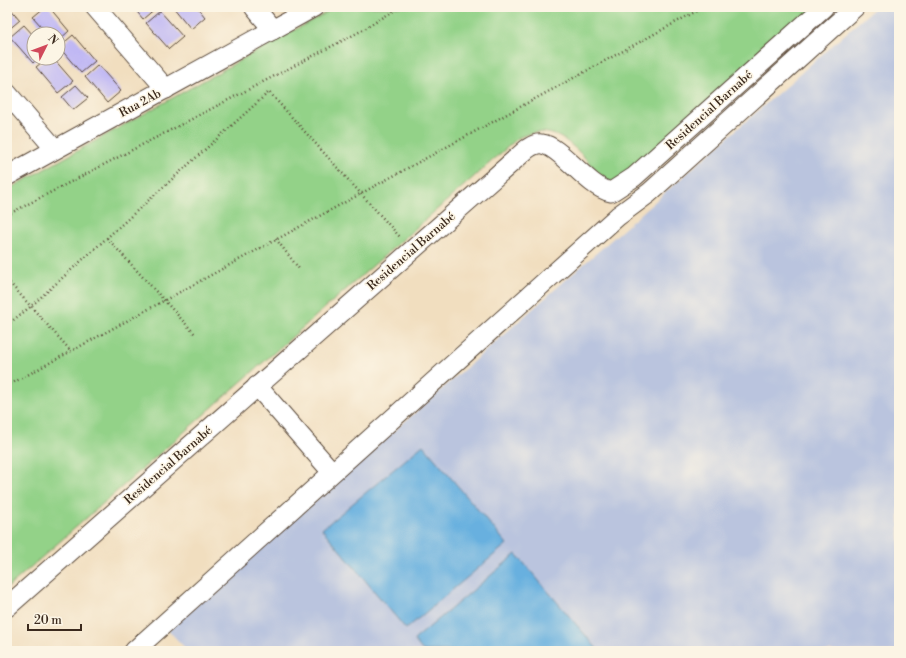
<svg xmlns="http://www.w3.org/2000/svg" width="906" height="658" font-family="'Libre Bodoni',serif">
	<rect width="100%" height="100%" fill="#fcf5e5"/>
	<filter id="ink" filterUnits="userSpaceOnUse"><feTurbulence type="fractalNoise" baseFrequency=".025" numOctaves="2"/><feDisplacementMap in="SourceGraphic" scale="8" xChannelSelector="R" yChannelSelector="G"/><feConvolveMatrix kernelMatrix="1 2 1 2 8 2 1 2 1" color-interpolation-filters="sRGB"/></filter>
	<filter id="wash" filterUnits="userSpaceOnUse"><feTurbulence type="fractalNoise" baseFrequency=".012" numOctaves="4" result="noise"/><feDisplacementMap in="SourceGraphic" scale="16" xChannelSelector="R" yChannelSelector="G"/><feGaussianBlur stdDeviation="0.9" result="paint"/><feColorMatrix in="noise" values="0 0 0 0 0 0 0 0 0 0 0 0 0 0 0 0 0 1.4 0 .05"/><feComposite in="paint" operator="in"/></filter>
	<g filter="url(#wash)">
		<rect width="100%" height="100%" fill="#f1debf"/>
		<!-- industrial -->
		<polygon fill="#bac4de" points="876,7 899,7 899,651 188,651 168,630"/>
		<!-- green -->
		<path fill="#93d288" stroke="#677e53" d="M336 7H820L626 183 607 182C580 155 560 118 518 138L7 588V190Z"/>
		<!-- water -->
		<g fill="#68b0df" stroke="#526d7e">
			<polygon points="423,445 507,544 406,629 322,529"/>
			<polygon points="516,554 599,651 423,651 414,640"/>
		</g>
		<g id="blocks">
			<!-- building -->
			<g fill="#bfb7f4">
				<polygon points="7,7 9,7 20,20 7,31"/>
				<polygon points="45,7 49,7 69,31 58,41 58,34 48,34 33,17"/>
				<polygon points="133,7 157,7 143,19"/>
				<polygon points="173,7 197,7 205,17 191,29"/>
				<polygon points="160,11 183,37 169,49 146,23"/>
				<polygon points="24,25 34,36 34,58 38,58 33,63 10,37"/>
				<polygon points="73,35 95,61 81,73 59,47"/>
				<polygon points="47,58 53,58 73,81 58,93 36,67"/>
				<polygon points="98,65 121,91 107,103 85,77"/>
				<polygon points="76,85 88,98 73,110 62,97"/>
			</g>
		</g>
	</g>
	<g filter="url(#ink)">
		<use href="#blocks" fill-opacity="0" stroke="#564536" stroke-width="1"/>
		<g fill="none" stroke-linecap="round" stroke-linejoin="round">
			<!-- minor casing -->
			<g stroke="#564536" stroke-width="21">
				<g id="minor">
					<polyline points="95,7 166,89"/>
					<polyline points="254,7 273,30"/>
					<polyline points="7,93 55,149"/>
					<polyline points="7,176 314,7"/>
					<polyline points="257,386 332,472"/>
					<path d="M7 607 527 149C532 146 536 143 542 144 561 146 587 187 611 192L634 177 824 7"/>
					<polyline points="134,651 618,216 649,193 855,7"/>
				</g>
			</g>
			<!-- path -->
			<g stroke="#564536" stroke-width="2.5" stroke-dasharray="1 3" stroke-linecap="butt">
				<polyline points="7,215 361,31 400,7"/>
				<polyline points="107,238 195,334"/>
				<polyline points="276,239 300,270"/>
				<polyline points="7,280 71,351"/>
				<polyline points="7,325 30,307 269,92 400,237"/>
				<polyline points="7,386 704,7"/>
			</g>
			<!-- minor -->
			<use href="#minor" stroke="#fff" stroke-width="19"/>
		</g>
	</g>
	<g text-anchor="middle" stroke-width="3" stroke-linejoin="round" paint-order="stroke">
		<!-- street labels -->
		<g font-size="12" fill="#3b2a1e" stroke="#fcf5e5">
			<text transform="translate(140 103) rotate(-28)" y="4">Rua 2Ab</text>
			<text transform="translate(709 110) rotate(-42)" y="4">Residencial Barnabé</text>
			<text transform="translate(411 251) rotate(-41)" y="4">Residencial Barnabé</text>
			<text transform="translate(168 465) rotate(-41)" y="4">Residencial Barnabé</text>
		</g>
	</g>
	<!-- margin -->
	<rect width="906" height="658" fill="none" stroke="#fcf5e5" stroke-width="24"/>
	<!-- north arrow -->
	<g transform="translate(46 46) rotate(48)"><circle r="19" fill="#fcf5e5" stroke="#afa495"/>
	<path d="M0-3L7 15L0 10L-7 15Z" fill="#d1495b"/>
	<text y="-6" font-size="11" font-weight="bold" text-anchor="middle" fill="#3b2a1e">N</text>
	</g>
	<!-- scale -->
	<path d="M28 624v6h53v-6" fill="none" stroke="#3b2a1e" stroke-width="2"/>
	<text x="34" y="624" font-size="12" fill="#3b2a1e" stroke="#fcf5e5" stroke-width="3" paint-order="stroke">20 m</text>
</svg>
